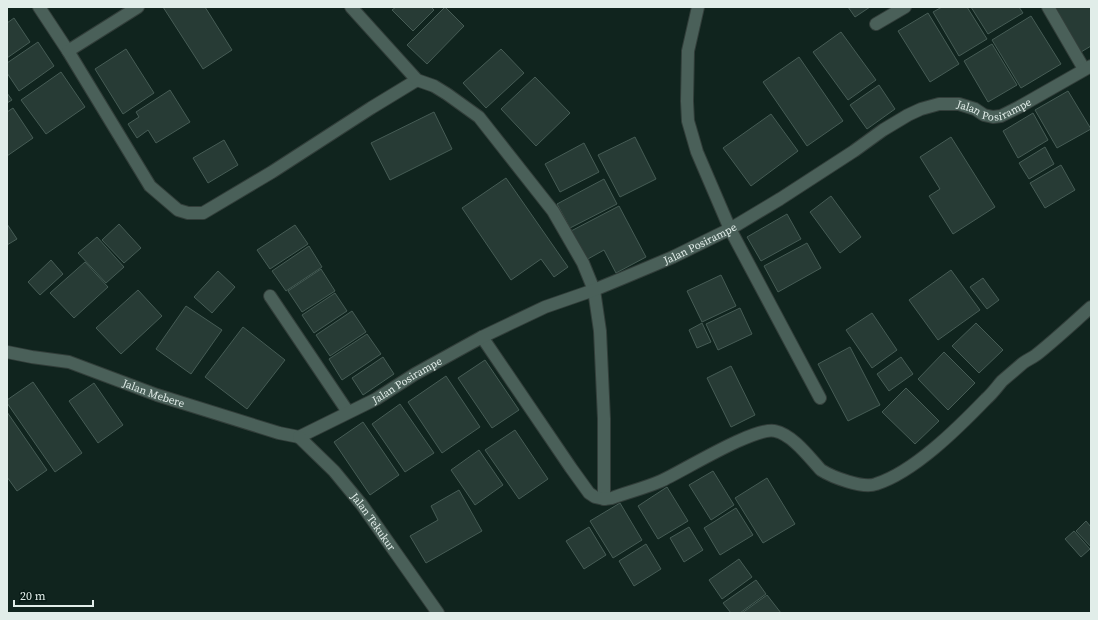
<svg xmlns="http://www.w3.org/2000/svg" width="1098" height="620" font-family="'Source Serif 4',serif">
	<rect width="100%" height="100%" fill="#10241e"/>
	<!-- building -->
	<g fill="#273b35" stroke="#465c55">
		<polygon points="163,7 205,7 232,50 203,69"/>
		<polygon points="396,7 431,7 434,10 413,31 392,10"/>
		<polygon points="445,7 464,26 427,64 407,45"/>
		<polygon points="848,7 870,7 855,17"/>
		<polygon points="942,7 967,7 987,39 959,56 933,12"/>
		<polygon points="971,7 1019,7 1023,13 988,34"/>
		<polygon points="1054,7 1091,7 1091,46 1081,52"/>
		<polygon points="928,13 959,64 930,82 898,31"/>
		<polygon points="1031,16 1061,64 1021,88 992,40"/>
		<polygon points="14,18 30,42 7,58 7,23"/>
		<polygon points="841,32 876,80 848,100 813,52"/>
		<polygon points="38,42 54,66 19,91 7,73 7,63"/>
		<polygon points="992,44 1017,85 988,102 964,61"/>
		<polygon points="126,49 154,93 123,114 95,69"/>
		<polygon points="501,49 524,73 486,108 463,83"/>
		<polygon points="799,57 843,121 807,146 763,82"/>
		<polygon points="61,72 85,107 46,134 21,100"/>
		<polygon points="535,77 570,113 536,146 501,109"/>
		<polygon points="879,85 895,109 867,129 850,105"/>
		<polygon points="170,90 190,122 156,143 148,130 137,138 128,124 139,117 136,112"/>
		<polygon points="1068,91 1091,129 1057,148 1035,110"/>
		<polygon points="7,93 12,100 7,103"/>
		<polygon points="13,108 33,138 7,156 7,112"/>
		<polygon points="434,112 452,149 390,180 371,143"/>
		<polygon points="1033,113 1048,140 1018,158 1003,131"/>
		<polygon points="771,114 798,151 751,186 723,148"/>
		<polygon points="635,137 656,179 620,197 598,155"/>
		<polygon points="951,137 995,207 953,234 929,196 940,189 920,157"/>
		<polygon points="224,140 238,165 208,183 193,158"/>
		<polygon points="584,143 599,172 560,192 545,164"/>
		<polygon points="1045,147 1054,164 1029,179 1019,163"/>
		<polygon points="1061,165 1075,190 1045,208 1030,183"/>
		<polygon points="506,178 568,267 554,277 541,259 511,280 462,208"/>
		<polygon points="604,179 617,204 570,228 557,204"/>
		<polygon points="831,196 861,237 840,253 810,212"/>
		<polygon points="619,206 646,257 616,273 604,250 586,260 571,231"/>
		<polygon points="787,214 801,239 761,261 747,237"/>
		<polygon points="7,224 17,239 7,245"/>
		<polygon points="119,224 141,248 124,263 102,240"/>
		<polygon points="295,225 308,244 270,269 257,250"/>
		<polygon points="97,237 124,267 106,283 78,253"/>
		<polygon points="807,243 821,268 778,292 764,266"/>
		<polygon points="309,246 322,267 286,291 272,271"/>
		<polygon points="51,260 63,274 40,295 28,282"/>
		<polygon points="85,262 108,287 74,318 50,293"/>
		<polygon points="321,269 335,291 302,312 288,291"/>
		<polygon points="951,270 980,310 938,340 909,300"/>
		<polygon points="218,271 235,287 212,313 194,297"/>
		<polygon points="721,275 736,306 702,322 687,291"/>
		<polygon points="983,278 999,300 987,309 970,287"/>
		<polygon points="138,290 162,316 121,354 96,328"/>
		<polygon points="335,293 347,311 314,333 302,315"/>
		<polygon points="186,306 222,330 191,374 156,349"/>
		<polygon points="740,308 752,334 718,350 706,324"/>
		<polygon points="352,311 366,332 330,356 316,335"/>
		<polygon points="872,313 897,350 872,368 846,330"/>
		<polygon points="702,323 711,342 697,348 689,330"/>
		<polygon points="976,323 1003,350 979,373 952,346"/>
		<polygon points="243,327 285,360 247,409 205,377"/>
		<polygon points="367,334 381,354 342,380 329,359"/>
		<polygon points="850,347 880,405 848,421 818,364"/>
		<polygon points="944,352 975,383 948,410 918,379"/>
		<polygon points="383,357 394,374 363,395 352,378"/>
		<polygon points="901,357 913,374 889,391 877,374"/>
		<polygon points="485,360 519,410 492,428 458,378"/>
		<polygon points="731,366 755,415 731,427 707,378"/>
		<polygon points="446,376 480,427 442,453 408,402"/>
		<polygon points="33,382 82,453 55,472 7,403 7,400"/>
		<polygon points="94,383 123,425 98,443 69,401"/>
		<polygon points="906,388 939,421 915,444 882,412"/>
		<polygon points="400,404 434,453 405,472 372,424"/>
		<polygon points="7,412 47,470 17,491 7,477"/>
		<polygon points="363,422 399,475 370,495 334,442"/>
		<polygon points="515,430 548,479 519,499 485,450"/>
		<polygon points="479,450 503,485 475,505 451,470"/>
		<polygon points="713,471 734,505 711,520 689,485"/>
		<polygon points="767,478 795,524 763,543 735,498"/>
		<polygon points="667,487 688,521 658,539 638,506"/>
		<polygon points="459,490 482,531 426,563 410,536 438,520 431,506"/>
		<polygon points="620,503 642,540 613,558 590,521"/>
		<polygon points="736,508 753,535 720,555 704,528"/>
		<polygon points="1086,521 1091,527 1091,547 1076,531"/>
		<polygon points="589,527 606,555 584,569 566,541"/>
		<polygon points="689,527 703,550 684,562 670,538"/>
		<polygon points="1074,531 1090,549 1081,557 1065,539"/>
		<polygon points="646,544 661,569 634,586 619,561"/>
		<polygon points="739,559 752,577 722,599 709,580"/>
		<polygon points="756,580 766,594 740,613 731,613 723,603"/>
		<polygon points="767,595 781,613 742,613"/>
	</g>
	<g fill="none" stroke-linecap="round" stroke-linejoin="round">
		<!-- minor casing -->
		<g stroke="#323e3a" stroke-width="14">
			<g id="minor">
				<polyline points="39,7 68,51 150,186 178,210 188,213 203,213 272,172 371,108 417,80"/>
				<polyline points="351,7 417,80 434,86 447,94 479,117 553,211 583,263 594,290 600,331 604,419 604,499"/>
				<polyline points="698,7 688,51 687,101 688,121 697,152 730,229 820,398"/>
				<polyline points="1048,7 1084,69"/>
				<polyline points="876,24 905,7"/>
				<polyline points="68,51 138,7"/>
				<polyline points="270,296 348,412"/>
				<path d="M482 337 571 468 589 493 595 497 604 499 612 498C628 492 645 488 661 481 683 471 755 426 775 431 793 435 809 457 821 470 832 477 863 489 876 484 914 472 958 428 986 399 992 394 997 387 1002 381 1009 375 1016 369 1023 363 1027 360 1032 358 1036 355 1055 340 1073 323 1091 307"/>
				<path id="s1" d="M7 352 32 357 69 362 157 395 279 433 299 437"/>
				<path id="s2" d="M299 437 376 399 415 374 482 337 545 307 594 290 623 278 673 257 730 229 780 199 854 151 883 130 908 115 921 109 939 104H959L975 109 984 115 993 117 1001 116 1019 107 1091 66"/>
				<path id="s3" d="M299 437 334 471 362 505 438 613"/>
			</g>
		</g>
		<!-- minor -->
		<use href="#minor" stroke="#4a6059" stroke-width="12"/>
	</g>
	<g text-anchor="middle" stroke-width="4" stroke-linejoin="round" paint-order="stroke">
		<!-- street labels -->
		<g font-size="11" fill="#e1ede9" stroke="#071a15">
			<text dy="4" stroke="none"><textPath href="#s2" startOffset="782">Jalan Posirampe</textPath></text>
			<text dy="4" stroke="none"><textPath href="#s2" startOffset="446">Jalan Posirampe</textPath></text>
			<text dy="4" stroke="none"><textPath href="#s2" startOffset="122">Jalan Posirampe</textPath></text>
			<text dy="4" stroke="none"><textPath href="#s1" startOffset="153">Jalan Mebere</textPath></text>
			<text dy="4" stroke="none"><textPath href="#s3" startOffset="113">Jalan Tekukur</textPath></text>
		</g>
	</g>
	<!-- border -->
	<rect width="1098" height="620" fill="none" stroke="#e1ede9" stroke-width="16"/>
	<!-- scale -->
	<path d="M14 600v6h79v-6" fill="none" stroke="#e1ede9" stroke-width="2"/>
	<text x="20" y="600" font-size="12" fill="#e1ede9" stroke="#071a15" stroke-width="3" paint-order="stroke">20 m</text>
</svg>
